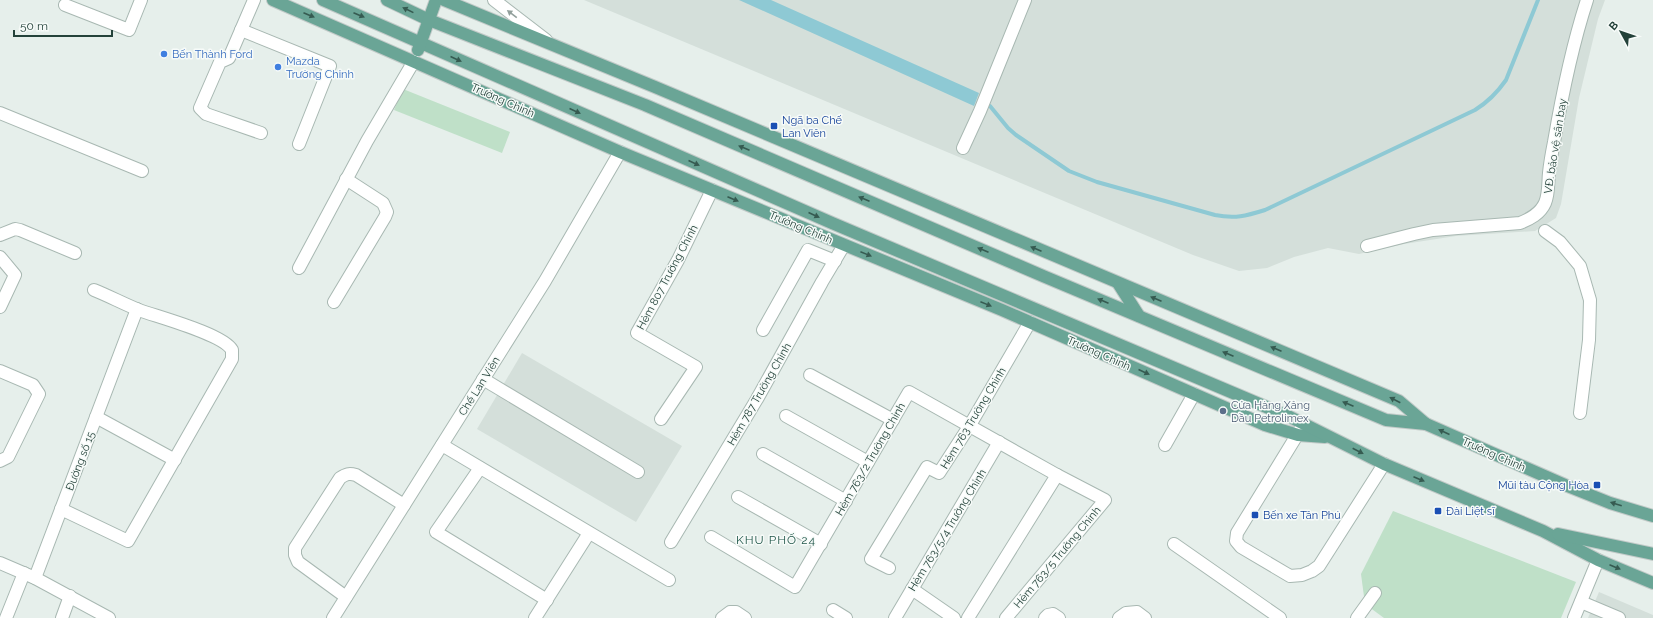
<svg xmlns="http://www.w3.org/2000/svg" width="1653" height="618" font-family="Raleway,sans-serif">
	<rect width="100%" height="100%" fill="#e6efeb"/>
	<!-- built -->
	<g fill="#d4dfda">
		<polygon points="584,0 1605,0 1598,19 1579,98 1561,204 1556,218 1535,231 1456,236 1404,244 1359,254 1328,248 1294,257 1267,268 1239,271 1193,255"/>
		<polygon points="522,353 682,446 636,522 477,429"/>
		<polygon points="1599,592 1653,615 1653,618 1588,618"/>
	</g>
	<!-- green -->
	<g fill="#bfe0c8">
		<polygon points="403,89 510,132 502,153 394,110"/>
		<polygon points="1393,511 1576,582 1561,618 1384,618 1365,604 1361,574"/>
	</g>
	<!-- water -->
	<polygon fill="#8ec9d4" points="739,0 771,0 979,93 974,106"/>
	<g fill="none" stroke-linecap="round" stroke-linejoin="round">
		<!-- stream -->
		<path stroke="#8ec9d4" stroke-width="4" d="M990 106 1008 128 1016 135 1069 171 1097 182 1215 215C1235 219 1246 216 1265 210L1475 110C1488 102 1497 93 1506 80L1538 0"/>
		<!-- minor casing -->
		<g stroke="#a8b8b2" stroke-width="14">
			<g id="minor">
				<polyline points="254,0 229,58 220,62 200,108 206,114 261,133"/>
				<polyline points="494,0 546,40"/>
				<polyline points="65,5 129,30 141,0"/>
				<polyline points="241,30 330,66 299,144"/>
				<polyline points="0,113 142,171"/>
				<polyline points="963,148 980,111 1025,0"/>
				<polyline points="1545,231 1560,242 1580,266 1590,300 1589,340 1580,413"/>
				<polyline points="0,235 15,229 20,230 75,253"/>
				<path d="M1367 246 1414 234 1433 230 1520 223C1530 219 1540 214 1545 203 1549 194 1548 182 1549 173 1550 163 1552 152 1554 142 1562 95 1572 46 1587 0"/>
				<polyline points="0,257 15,275 0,307"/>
				<polyline points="299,268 367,141 414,61"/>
				<polyline points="334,302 385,217 387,212 383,203 346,179"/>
				<polyline points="763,330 808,250 835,261"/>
				<polyline points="0,371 33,385 39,394 8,457 0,461"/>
				<polyline points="810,375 893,420"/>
				<polyline points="483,379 638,472"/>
				<polyline points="786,416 868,462"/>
				<polyline points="96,417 175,460"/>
				<polyline points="661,419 696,367 637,333 678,260 712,190"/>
				<polyline points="1302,427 1237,533 1236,541 1241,547 1290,576 1302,575 1312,571 1319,566 1384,464"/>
				<polyline points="442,445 669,580"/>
				<polyline points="1165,445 1194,394"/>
				<polyline points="763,454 846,501"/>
				<polyline points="480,468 436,532 547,600"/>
				<polyline points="738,497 821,544"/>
				<path d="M61 509 128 541 232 359V350C223 334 158 317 139 310 124 304 109 296 94 290"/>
				<polyline points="711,537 795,587 909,392 1057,475 1105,500 1006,618"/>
				<polyline points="671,542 757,399 822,282 844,245"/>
				<polyline points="1174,544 1280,618"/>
				<polyline points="0,563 35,578 109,618"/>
				<polyline points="889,568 871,559 927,467 939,473 970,425 1030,322"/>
				<polyline points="35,578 137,309"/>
				<polyline points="912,589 954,618"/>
				<path d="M346 597 298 562 295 555V548L340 478C346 474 349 473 356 475L404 505"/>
				<polyline points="1581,602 1619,618"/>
				<polyline points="833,610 846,618"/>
				<polyline points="6,618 24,573"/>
				<polyline points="62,618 70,596"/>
				<polyline points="333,618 545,281 620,152"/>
				<polyline points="535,618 589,533"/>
				<polyline points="722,618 730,612 736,612 745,618"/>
				<polyline points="895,618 999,442"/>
				<polyline points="968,618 1057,475"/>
				<polyline points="1045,618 1048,615 1053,614 1059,618"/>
				<polyline points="1119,618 1126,613 1137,612 1145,618"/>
				<polyline points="1357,618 1375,593"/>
				<polyline points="1574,618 1598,560"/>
			</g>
		</g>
		<!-- major casing -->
		<g stroke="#c2cac8" stroke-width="14">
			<g id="major">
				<polyline points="273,0 620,152 1002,310 1265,425 1298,435 1325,437"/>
				<polyline points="323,0 832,223 1290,417 1384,464 1543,531 1598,560 1653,583"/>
				<polyline points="387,0 429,20 645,105 1043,276 1386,420 1426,424 1565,485 1610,503 1653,516"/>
				<polyline points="444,0 655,87 1399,401 1426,424"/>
				<polyline points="418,50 436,0"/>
				<polyline points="1118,283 1139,316"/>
				<polyline points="1558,534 1653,554"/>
			</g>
		</g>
		<!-- minor -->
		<use href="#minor" stroke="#fff" stroke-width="12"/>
		<!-- major -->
		<use href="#major" stroke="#6aa596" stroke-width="12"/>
	</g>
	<!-- one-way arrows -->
	<defs><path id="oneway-solid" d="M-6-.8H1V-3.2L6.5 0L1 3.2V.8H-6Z"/></defs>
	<g fill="#365b51">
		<use href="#oneway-solid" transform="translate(408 10) rotate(-154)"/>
		<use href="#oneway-solid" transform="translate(309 15) rotate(23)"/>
		<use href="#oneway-solid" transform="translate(359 15) rotate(23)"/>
		<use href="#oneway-solid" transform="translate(456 59) rotate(24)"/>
		<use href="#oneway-solid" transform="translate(575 111) rotate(24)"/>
		<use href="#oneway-solid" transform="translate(744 148) rotate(-157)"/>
		<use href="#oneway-solid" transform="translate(694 163) rotate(24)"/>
		<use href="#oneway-solid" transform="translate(733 199) rotate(23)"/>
		<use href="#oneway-solid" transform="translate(864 199) rotate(-157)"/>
		<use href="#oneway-solid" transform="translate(814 215) rotate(24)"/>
		<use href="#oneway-solid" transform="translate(1036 249) rotate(-157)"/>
		<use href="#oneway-solid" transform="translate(983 250) rotate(-157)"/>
		<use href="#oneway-solid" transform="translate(866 254) rotate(22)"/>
		<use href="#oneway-solid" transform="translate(1156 299) rotate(-157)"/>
		<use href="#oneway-solid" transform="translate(1103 301) rotate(-157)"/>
		<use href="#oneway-solid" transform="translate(986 304) rotate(22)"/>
		<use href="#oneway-solid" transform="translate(1276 349) rotate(-157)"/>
		<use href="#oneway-solid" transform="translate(1228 354) rotate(-157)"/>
		<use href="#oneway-solid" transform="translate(1144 372) rotate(24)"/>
		<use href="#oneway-solid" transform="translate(1395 400) rotate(-153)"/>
		<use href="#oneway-solid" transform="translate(1348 404) rotate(-157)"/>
		<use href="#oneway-solid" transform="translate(1444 432) rotate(-156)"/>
		<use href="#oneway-solid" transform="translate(1358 451) rotate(27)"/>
		<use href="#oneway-solid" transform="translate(1419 479) rotate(23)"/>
		<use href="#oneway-solid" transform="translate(1616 504) rotate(-163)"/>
		<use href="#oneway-solid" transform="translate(1615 567) rotate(23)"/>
	</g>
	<use fill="#92a09c" href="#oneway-solid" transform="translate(512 14) rotate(-143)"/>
	<!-- markers -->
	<g fill="#3f7fe0" stroke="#f7fbf9" stroke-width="1.5">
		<circle cx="164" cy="54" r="4"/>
		<circle cx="278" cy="67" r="4"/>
	</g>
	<g fill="#1a4fb4" stroke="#f7fbf9" stroke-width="1.5">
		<rect x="770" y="122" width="8" height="8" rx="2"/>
		<rect x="1593" y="481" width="8" height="8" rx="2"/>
		<rect x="1434" y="507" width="8" height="8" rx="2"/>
		<rect x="1251" y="511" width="8" height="8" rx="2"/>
	</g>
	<circle fill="#5c6f8a" stroke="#f7fbf9" stroke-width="1.5" cx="1223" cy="411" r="4"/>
	<g text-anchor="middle" stroke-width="3" stroke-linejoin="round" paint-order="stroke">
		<!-- shop labels -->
		<g font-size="11" fill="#366cbe" stroke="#f7fbf9" text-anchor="start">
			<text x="172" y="58">Bến Thành Ford</text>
			<text x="286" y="65">Mazda<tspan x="286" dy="13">Trường Chinh</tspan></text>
		</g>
		<!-- street labels -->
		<g font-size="11" fill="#24423a" stroke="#f7fbf9">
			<text transform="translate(503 100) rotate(24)" y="4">Trường Chinh</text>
			<text transform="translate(1555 146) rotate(-81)" y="4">VĐ. bảo vệ sân bay</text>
			<text transform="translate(801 227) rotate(23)" y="4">Trường Chinh</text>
			<text transform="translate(667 277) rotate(-62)" y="4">Hẻm 807 Trường Chinh</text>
			<text transform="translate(1099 353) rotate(24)" y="4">Trường Chinh</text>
			<text transform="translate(479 386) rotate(-58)" y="4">Chế Lan Viên</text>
			<text transform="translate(759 394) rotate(-60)" y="4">Hẻm 787 Trường Chinh</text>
			<text transform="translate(973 418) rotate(-59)" y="4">Hẻm 763 Trường Chinh</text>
			<text transform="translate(1494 454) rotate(24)" y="4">Trường Chinh</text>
			<text transform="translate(870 459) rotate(-60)" y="4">Hẻm 763/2 Trường Chinh</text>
			<text transform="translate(80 461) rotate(-69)" y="4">Đường số 15</text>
			<text transform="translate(947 530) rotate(-59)" y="4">Hẻm 763/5/4 Trường Chinh</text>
			<text transform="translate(1057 557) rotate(-50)" y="4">Hẻm 763/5 Trường Chinh</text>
		</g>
		<!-- transit labels -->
		<g font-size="11" fill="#164399" stroke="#f7fbf9" text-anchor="start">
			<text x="782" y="124">Ngã ba Chế<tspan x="782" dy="13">Lan Viên</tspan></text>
			<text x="1589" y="489" text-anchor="end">Mũi tàu Cộng Hòa</text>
			<text x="1446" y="515">Đài Liệt sĩ</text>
			<text x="1263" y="519">Bến xe Tân Phú</text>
		</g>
		<!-- service labels -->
		<g font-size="11" fill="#4e5e75" stroke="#f7fbf9" text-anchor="start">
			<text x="1231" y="409">Cửa Hàng Xăng<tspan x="1231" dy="13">Dầu Petrolimex</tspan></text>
		</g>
		<!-- neighbourhood labels -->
		<g font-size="12" letter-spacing="1" fill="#1f5548" stroke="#f7fbf9">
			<text x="776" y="544">KHU PHỐ 24</text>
		</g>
	</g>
	<!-- north arrow -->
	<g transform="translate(1621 32) rotate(310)" stroke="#f7fbf9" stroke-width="3" paint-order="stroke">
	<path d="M0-3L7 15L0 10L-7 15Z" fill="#24423a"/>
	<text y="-6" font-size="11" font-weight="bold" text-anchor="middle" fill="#24423a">B</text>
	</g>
	<!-- scale -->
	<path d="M14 30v6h98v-6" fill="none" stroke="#24423a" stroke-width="2"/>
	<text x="20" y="30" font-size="12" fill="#24423a" stroke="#f7fbf9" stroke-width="3" paint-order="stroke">50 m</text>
</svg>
